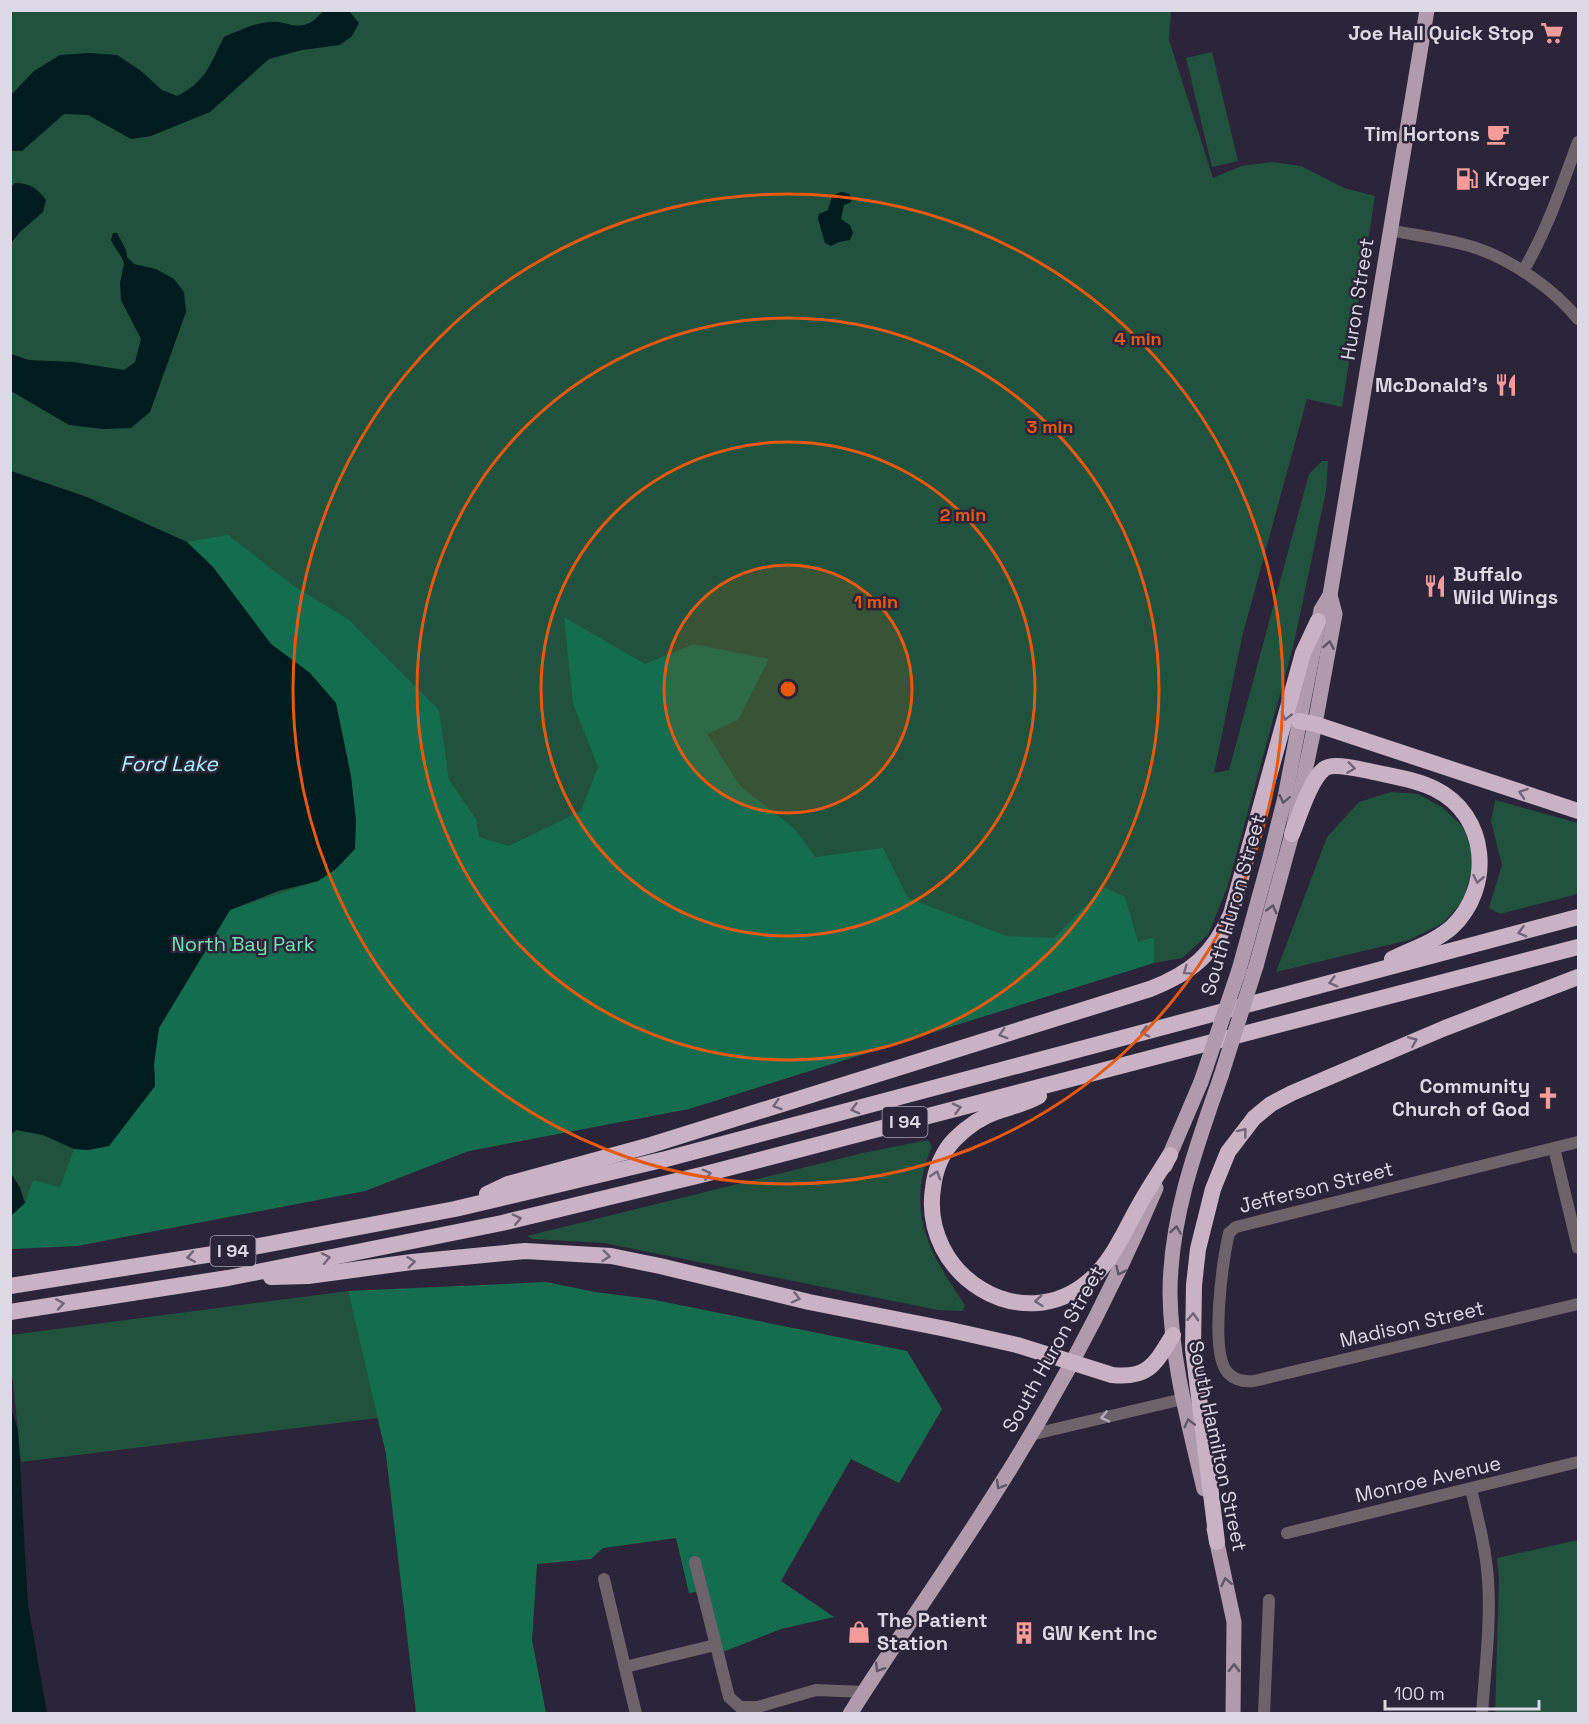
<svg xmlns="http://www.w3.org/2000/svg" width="1589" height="1724" font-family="'Space Grotesk',sans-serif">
	<rect width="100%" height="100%" fill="#2c253a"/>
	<!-- green -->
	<g fill="#21523e">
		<polygon points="11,11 1171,11 1169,40 1213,178 1241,166 1272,162 1301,166 1344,188 1375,196 1342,407 1307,399 1242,637 1214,773 1229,770 1309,474 1322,461 1328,461 1326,491 1294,643 1227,888 1208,935 1182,958 1154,963 1154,955 11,1215 20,1188 10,1172"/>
		<polygon points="1212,52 1238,161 1212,167 1186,58"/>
		<polygon points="1391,792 1418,794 1442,807 1465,829 1474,860 1464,900 1443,923 1409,940 1276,972 1327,837 1359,802"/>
		<polygon points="1495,800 1578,823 1578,894 1500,914 1489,908 1502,865 1491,821"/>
		<path d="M928 1140 932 1146C905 1212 928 1251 965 1305L963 1311 938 1310 604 1243 533 1239 527 1236 863 1153Z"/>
		<polygon points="348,1291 378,1418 21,1462 13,1381 11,1374 11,1335"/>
		<polygon points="1578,1540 1578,1713 1495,1713 1499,1579 1497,1558"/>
	</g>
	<!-- forest -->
	<g fill="#156d4f">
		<polygon points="228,535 295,587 348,619 439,710 449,780 476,819 479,837 509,846 581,811 598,767 573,703 564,617 645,664 694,644 769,659 738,720 707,734 740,786 795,829 815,857 883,848 908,898 1006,936 1054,938 1104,887 1125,897 1138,942 1154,937 1154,963 689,1109 469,1151 365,1191 77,1246 11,1249 10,1213 25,1203 33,1180 60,1187 74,1149 88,1150 109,1146 155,1086 154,1064 159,1028 230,910 318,881 310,673 271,644 213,567 187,542"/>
		<polygon points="546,1282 595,1292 650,1299 907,1351 942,1409 899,1483 851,1459 781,1581 834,1617 781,1629 723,1652 706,1590 689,1593 676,1538 603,1548 591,1559 537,1564 532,1640 546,1713 416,1713 386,1454 348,1291"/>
	</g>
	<!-- water -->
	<g fill="#001c1f">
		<path d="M325 11H349L359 23 352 36 340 45 302 50 269 59 210 112 151 136 131 139 88 115 64 114 22 151H11V95L34 71 60 55 89 53 117 55 141 71 162 90 177 96C206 82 210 64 224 37 241 30 259 20 279 22 290 24 296 28 307 24 315 22 318 14 325 11Z"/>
		<path d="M15 183C30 183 37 188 46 200L43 212 20 232 11 243V187Z"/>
		<path d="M841 192C847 193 851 193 852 200L850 203 844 205 841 219 850 225 853 233 850 240 839 242 831 246 825 243 818 219 819 214 828 210 832 196Z"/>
		<polygon points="113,233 117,233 126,250 127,257 134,264 156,269 174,279 184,292 186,312 150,412 131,428 103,429 69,425 11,391 11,354 29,360 73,362 124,370 135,362 141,339 121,300 120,283 124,264 122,258 114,246 111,240"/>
		<polygon points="11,471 87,497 187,542 213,567 271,644 310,673 336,703 351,776 356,820 355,849 336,869 318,881 278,891 230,910 159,1028 154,1064 155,1086 109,1146 88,1150 74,1149 43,1135 16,1130 11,1135"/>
		<polygon points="10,1172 20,1188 25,1203 12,1215"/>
		<polygon points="11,1408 18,1430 28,1605 47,1713 11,1713"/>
	</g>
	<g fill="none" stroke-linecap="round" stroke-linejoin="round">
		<!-- minor -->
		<g stroke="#6c636b" stroke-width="12">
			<path d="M1390 230C1418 236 1449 239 1476 248 1512 260 1555 290 1578 319"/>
			<path d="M1523 271C1547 231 1562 185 1578 142"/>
			<path d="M1578 1142 1236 1227 1229 1233C1223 1259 1209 1354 1228 1373 1235 1380 1245 1382 1254 1381L1578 1304"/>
			<polyline points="1554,1148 1578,1248"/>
			<polyline points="1030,1435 1183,1399"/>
			<path d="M1471 1489C1478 1519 1486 1549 1488 1580 1491 1624 1485 1669 1482 1714"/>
			<polyline points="1287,1533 1578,1462"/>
			<polyline points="695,1562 729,1697 740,1707 758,1707 816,1690 864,1692"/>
			<polyline points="604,1579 636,1714"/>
			<polyline points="625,1667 715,1645"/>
			<polyline points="1264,1714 1269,1600"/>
		</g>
		<!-- major -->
		<g stroke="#af9bad" stroke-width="15">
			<polyline points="1256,966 1292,834 1315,724 1335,614 1330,595"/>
			<polyline points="1239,970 1269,861 1285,797 1321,610 1330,595 1427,10"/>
			<polyline points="1165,1166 1201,1082"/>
			<path d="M1204 1489C1189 1425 1171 1360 1170 1294 1170 1218 1196 1147 1221 1076"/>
			<polyline points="1214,1529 1234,1622 1233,1714"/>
			<path d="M850 1714C897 1639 948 1568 995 1493 1057 1396 1111 1294 1156 1188"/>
		</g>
		<!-- highway -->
		<g stroke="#c9b2c6" stroke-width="16">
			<polyline points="1299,721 1315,724 1578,811"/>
			<path d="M1292 834C1299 817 1310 780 1324 769 1333 762 1358 769 1369 771 1390 776 1415 779 1435 789 1488 815 1494 887 1452 927 1435 942 1412 949 1392 959"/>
			<path d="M1039 1096C1025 1104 1010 1107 996 1112 981 1117 966 1128 955 1139 942 1152 935 1171 933 1188 920 1275 1022 1340 1090 1280 1112 1261 1123 1234 1137 1209 1147 1190 1159 1173 1170 1155"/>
			<path d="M487 1194 508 1184 651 1145 1150 989C1191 973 1213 955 1231 914L1303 653 1318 621"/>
			<path d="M271 1277 308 1276 412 1262 525 1251 611 1256 660 1266 809 1302 946 1329 1017 1345 1112 1375C1149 1379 1155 1364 1173 1335"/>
			<polyline points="10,1286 232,1251 455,1209 666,1159 1578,917"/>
			<polyline points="10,1312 228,1278 502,1223 705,1174 1578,947"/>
			<polyline points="1217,1542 1193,1349 1194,1285 1198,1249 1213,1189 1228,1152 1254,1118 1271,1104 1292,1093 1445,1028 1578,977"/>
		</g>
		<!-- major-bridge -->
		<g stroke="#af9bad" stroke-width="15">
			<polyline points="1221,1076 1256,966"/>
			<polyline points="1201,1082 1239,970"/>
		</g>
	</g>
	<!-- one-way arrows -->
	<defs><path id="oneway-chevron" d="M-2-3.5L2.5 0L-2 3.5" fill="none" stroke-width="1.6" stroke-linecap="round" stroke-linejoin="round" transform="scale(1.5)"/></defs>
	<g stroke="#605468">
		<use href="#oneway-chevron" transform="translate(1329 645) rotate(-80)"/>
		<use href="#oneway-chevron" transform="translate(1284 799) rotate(102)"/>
		<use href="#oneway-chevron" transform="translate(1272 909) rotate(-75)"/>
		<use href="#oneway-chevron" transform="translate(1176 1230) rotate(-81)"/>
		<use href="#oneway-chevron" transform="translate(1120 1271) rotate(116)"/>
		<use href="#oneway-chevron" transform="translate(1189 1423) rotate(-104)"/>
		<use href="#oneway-chevron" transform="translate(1000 1485) rotate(120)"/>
		<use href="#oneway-chevron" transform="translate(1226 1582) rotate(-102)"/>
		<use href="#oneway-chevron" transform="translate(879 1668) rotate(122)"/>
		<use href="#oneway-chevron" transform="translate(1234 1668) rotate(-89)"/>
	</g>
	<g stroke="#736479">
		<use href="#oneway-chevron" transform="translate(1286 716) rotate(105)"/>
		<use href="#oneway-chevron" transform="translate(1351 768) rotate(8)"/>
		<use href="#oneway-chevron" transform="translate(1523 793) rotate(-161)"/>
		<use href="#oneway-chevron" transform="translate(1478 879) rotate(101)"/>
		<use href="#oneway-chevron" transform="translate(1522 932) rotate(165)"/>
		<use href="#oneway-chevron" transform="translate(1187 971) rotate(145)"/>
		<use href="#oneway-chevron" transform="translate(1333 982) rotate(165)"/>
		<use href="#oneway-chevron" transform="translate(1145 1032) rotate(165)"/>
		<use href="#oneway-chevron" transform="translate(1003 1034) rotate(163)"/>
		<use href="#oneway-chevron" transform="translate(1413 1041) rotate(-23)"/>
		<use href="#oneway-chevron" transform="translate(777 1105) rotate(163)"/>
		<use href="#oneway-chevron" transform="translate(957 1108) rotate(-15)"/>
		<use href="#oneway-chevron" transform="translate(855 1109) rotate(165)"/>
		<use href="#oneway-chevron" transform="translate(1243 1132) rotate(-52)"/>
		<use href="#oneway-chevron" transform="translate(707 1174) rotate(-14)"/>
		<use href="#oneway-chevron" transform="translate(936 1175) rotate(-73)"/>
		<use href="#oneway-chevron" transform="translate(517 1219) rotate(-13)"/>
		<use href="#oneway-chevron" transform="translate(606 1256) rotate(6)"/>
		<use href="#oneway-chevron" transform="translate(191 1257) rotate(171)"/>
		<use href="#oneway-chevron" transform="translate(326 1258) rotate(-11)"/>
		<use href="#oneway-chevron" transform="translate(411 1262) rotate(-7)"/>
		<use href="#oneway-chevron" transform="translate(796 1298) rotate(14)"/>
		<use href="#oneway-chevron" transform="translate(1039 1301) rotate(174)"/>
		<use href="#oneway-chevron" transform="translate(60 1304) rotate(-9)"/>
		<use href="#oneway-chevron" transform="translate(1193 1317) rotate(-88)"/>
	</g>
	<use stroke="#b5afbb" href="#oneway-chevron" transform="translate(1105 1417) rotate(167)"/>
	<!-- distance rings -->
	<circle cx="788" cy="689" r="124" fill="#e8590c" fill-opacity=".12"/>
	<g fill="none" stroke="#e8590c" stroke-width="3">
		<circle cx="788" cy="689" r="124"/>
		<circle cx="788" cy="689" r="247"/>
		<circle cx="788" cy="689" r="371"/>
		<circle cx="788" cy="689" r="495"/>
	</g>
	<!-- icons -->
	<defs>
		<g id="supermarket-bare" transform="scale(1.8)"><path d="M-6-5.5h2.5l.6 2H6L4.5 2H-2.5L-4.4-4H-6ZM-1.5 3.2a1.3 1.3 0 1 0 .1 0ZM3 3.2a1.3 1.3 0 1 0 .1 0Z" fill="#f59b9a" stroke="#2c253a" stroke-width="2.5" paint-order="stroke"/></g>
		<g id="cafe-bare" transform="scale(1.8)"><path d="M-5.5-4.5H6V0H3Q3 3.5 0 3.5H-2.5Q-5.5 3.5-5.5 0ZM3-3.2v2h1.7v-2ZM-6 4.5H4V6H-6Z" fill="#f59b9a" stroke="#2c253a" stroke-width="2.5" paint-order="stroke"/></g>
		<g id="fuel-bare" transform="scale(1.8)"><path d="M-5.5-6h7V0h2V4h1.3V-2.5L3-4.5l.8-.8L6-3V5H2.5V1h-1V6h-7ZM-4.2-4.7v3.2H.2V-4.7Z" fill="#f59b9a" stroke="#2c253a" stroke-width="2.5" paint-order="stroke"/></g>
		<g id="restaurant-bare" transform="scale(1.8)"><path d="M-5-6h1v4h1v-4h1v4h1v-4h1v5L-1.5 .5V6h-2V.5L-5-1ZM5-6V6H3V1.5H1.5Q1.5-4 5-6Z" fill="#f59b9a" stroke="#2c253a" stroke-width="2.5" paint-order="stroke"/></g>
		<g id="church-bare" transform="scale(1.8)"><path d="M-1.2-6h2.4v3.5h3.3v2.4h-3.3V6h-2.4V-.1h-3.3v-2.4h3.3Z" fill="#f59b9a" stroke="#2c253a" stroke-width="2.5" paint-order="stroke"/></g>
		<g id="shop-bare" transform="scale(1.8)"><path d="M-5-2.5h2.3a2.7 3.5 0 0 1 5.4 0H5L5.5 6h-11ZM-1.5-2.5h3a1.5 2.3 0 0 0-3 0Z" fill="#f59b9a" stroke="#2c253a" stroke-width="2.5" paint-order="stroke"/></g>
		<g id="building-bare" transform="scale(1.8)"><path d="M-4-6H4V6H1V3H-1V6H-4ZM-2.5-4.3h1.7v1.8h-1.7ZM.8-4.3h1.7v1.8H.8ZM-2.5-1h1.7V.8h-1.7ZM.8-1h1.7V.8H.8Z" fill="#f59b9a" stroke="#2c253a" stroke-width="2.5" paint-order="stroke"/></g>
	</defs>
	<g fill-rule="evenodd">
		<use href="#supermarket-bare" x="1552" y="33"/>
		<use href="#cafe-bare" x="1498" y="134"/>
		<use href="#fuel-bare" x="1467" y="179"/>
		<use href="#restaurant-bare" x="1506" y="385"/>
		<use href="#restaurant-bare" x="1435" y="586"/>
		<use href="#church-bare" x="1548" y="1098"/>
		<use href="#shop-bare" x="859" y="1632"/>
		<use href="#building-bare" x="1024" y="1633"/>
	</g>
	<g text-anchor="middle" stroke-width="5" stroke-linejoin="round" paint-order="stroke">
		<!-- shield labels -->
		<g fill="#2c253a" stroke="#a8a2b2" stroke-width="1.5">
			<rect x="882.5" y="1107" width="45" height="30" rx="4.5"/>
			<rect x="210.5" y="1236" width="45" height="30" rx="4.5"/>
		</g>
		<g font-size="18" font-weight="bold" fill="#ddd8e6">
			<text x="905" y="1128">I 94</text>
			<text x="233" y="1257">I 94</text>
		</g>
		<!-- poi labels -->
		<g font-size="20" font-weight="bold" fill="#ddd8e6" stroke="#2c253a" text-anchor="end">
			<text x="1534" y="40">Joe Hall Quick Stop</text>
			<text x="1480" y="141">Tim Hortons</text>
			<text x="1485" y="186" text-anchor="start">Kroger</text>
			<text x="1488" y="392">McDonald's</text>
			<text x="1453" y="581" text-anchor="start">Buffalo<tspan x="1453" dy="23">Wild Wings</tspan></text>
			<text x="1530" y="1093">Community<tspan x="1530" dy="23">Church of God</tspan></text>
			<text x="877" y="1627" text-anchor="start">The Patient<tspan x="877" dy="23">Station</tspan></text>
			<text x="1042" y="1640" text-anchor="start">GW Kent Inc</text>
		</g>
		<!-- street labels -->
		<g font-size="20" fill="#ddd8e6" stroke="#2c253a">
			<text transform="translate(1357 299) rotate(-81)" y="7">Huron Street</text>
			<text transform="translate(1233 905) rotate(-74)" y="7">South Huron Street</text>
			<text transform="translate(1316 1187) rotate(-14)" y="7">Jefferson Street</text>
			<text transform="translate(1412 1324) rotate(-13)" y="7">Madison Street</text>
			<text transform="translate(1053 1349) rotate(-61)" y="7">South Huron Street</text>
			<text transform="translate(1218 1446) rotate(78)" y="7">South Hamilton Street</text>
			<text transform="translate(1428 1479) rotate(-13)" y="7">Monroe Avenue</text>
		</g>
		<!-- park labels -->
		<g font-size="20" fill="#73e3b5" stroke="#2c253a">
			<text x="243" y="951">North Bay Park</text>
		</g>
		<!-- water labels -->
		<g font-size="21" font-style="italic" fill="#a8f3f9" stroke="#2c253a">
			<text x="169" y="771">Ford Lake</text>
		</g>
	</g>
	<circle cx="788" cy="689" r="9" fill="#e8590c" stroke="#2c253a" stroke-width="3"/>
	<g font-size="18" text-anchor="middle" font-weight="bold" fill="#e8590c" stroke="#2c253a" stroke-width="5" stroke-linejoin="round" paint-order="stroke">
		<text x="1138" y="345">4 min</text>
		<text x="1050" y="433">3 min</text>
		<text x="963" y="521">2 min</text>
		<text x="876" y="608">1 min</text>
	</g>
	<!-- border -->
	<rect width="1589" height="1724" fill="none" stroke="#ddd8e6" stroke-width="24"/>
	<!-- scale -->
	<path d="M1385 1700v9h154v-9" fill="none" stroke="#ddd8e6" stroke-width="3"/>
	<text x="1394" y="1700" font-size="18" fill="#ddd8e6" stroke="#2c253a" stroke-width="4.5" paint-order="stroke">100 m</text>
</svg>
